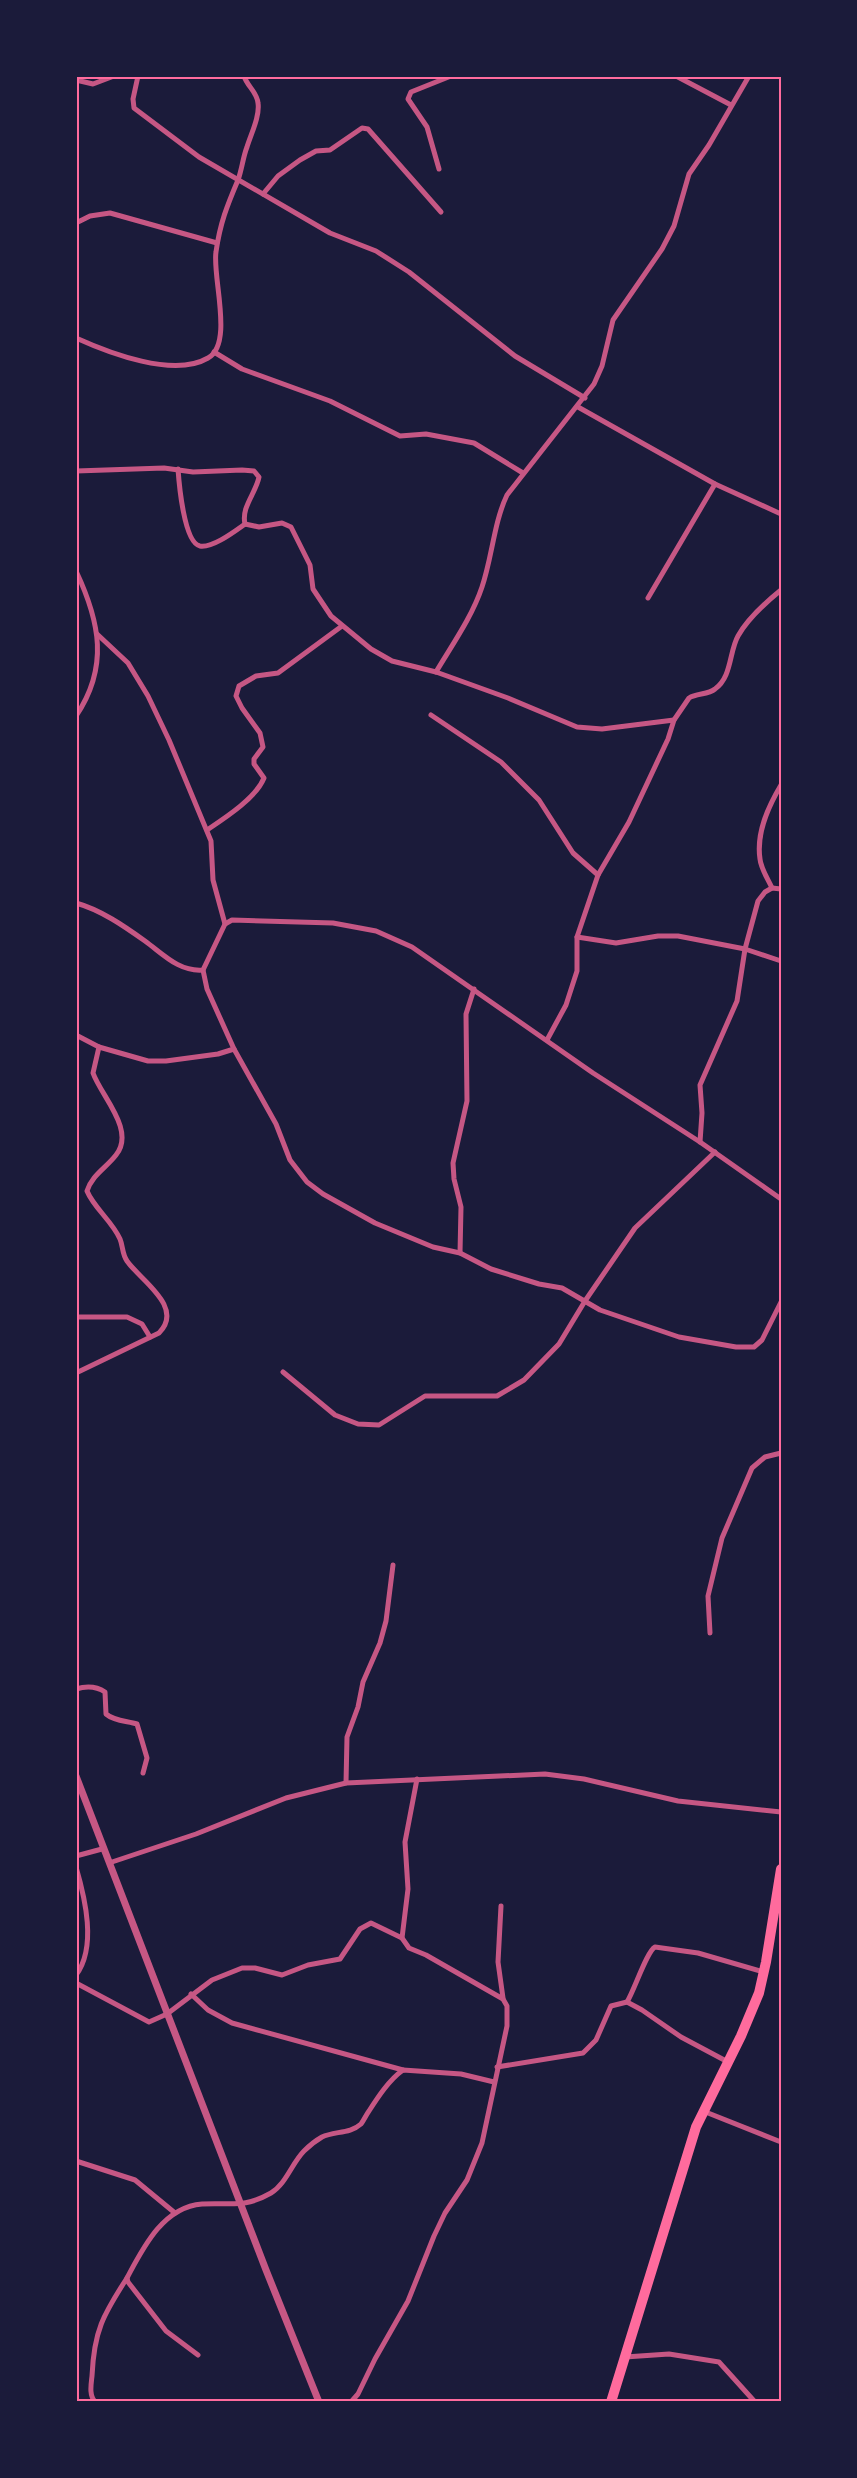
<svg xmlns="http://www.w3.org/2000/svg" width="857" height="2478" font-family="Mulish,sans-serif">
	<rect width="100%" height="100%" fill="#1b1b3a"/>
	<g fill="none" stroke-linecap="round" stroke-linejoin="round">
		<!-- minor -->
		<g stroke="#c65784" stroke-width="5">
			<polyline points="138,76 133,99 134,108 199,157 330,233 376,251 409,272 515,356 585,398"/>
			<polyline points="676,76 731,105"/>
			<polyline points="76,80 93,84 114,76"/>
			<polyline points="439,169 427,127 408,99 411,92 451,76"/>
			<polyline points="263,194 278,176 300,160 316,151 330,150 362,128 368,129 441,212"/>
			<polyline points="76,223 90,216 110,213 217,243"/>
			<path d="M76 338C109 353 174 378 208 358 234 344 212 276 216 252 220 223 227 206 238 180 242 169 243 157 247 147 251 134 260 116 258 103 257 92 247 86 244 76"/>
			<polyline points="214,352 242,369 330,401 400,436 426,434 474,443 523,473"/>
			<polyline points="578,407 715,484 781,514"/>
			<path d="M178 469C179 483 184 543 200 546 213 548 235 531 245 524"/>
			<path d="M76 471 164 468 193 472 242 470 254 471 259 477C256 493 241 507 245 524"/>
			<polyline points="245,524 259,527 282,523 291,527 310,565 313,589 331,616 371,649 392,661 436,672 508,698 577,727 602,729 674,720"/>
			<path d="M76 571C100 622 109 667 76 716"/>
			<polyline points="648,598 715,484"/>
			<polyline points="97,634 128,663 148,696 169,740 211,841 213,880 225,924"/>
			<path d="M436 672C452 645 472 617 482 587 492 558 494 522 507 495L594 384 602 366 613 320 662 249 674 226 689 174 709 145 749 76"/>
			<polyline points="431,715 501,762 539,800 573,853 598,875"/>
			<path d="M207 830C225 818 256 798 264 778L254 764V759L263 747 260 733 242 708 236 696 239 686 256 676 278 673 342 626"/>
			<path d="M772 888C768 879 761 869 760 859 756 833 768 807 781 785"/>
			<path d="M76 903C101 910 124 926 145 941 163 954 179 972 203 970L225 924 232 920 333 923 376 931 412 947 593 1073 700 1142 781 1199"/>
			<polyline points="577,937 616,943 658,936 678,936 745,949 781,961"/>
			<polyline points="203,970 207,989 234,1049 276,1124 290,1160 307,1182 323,1194 375,1223 433,1247 460,1253 491,1269 539,1284 562,1288 600,1310 679,1337 736,1347 754,1347 762,1340 781,1302"/>
			<polyline points="76,1035 99,1047 148,1061 166,1061 218,1054 234,1049"/>
			<path d="M547 1040 566 1005 577 971V937L598 875 629 822 668 739 674 720 689 698C697 693 708 695 715 689 732 677 729 652 738 636 748 618 765 603 781 590"/>
			<polyline points="700,1142 702,1113 700,1085 737,1001 745,949 758,901 765,892 772,888 781,889"/>
			<polyline points="460,1253 461,1207 454,1179 453,1163 467,1101 466,1014 474,989"/>
			<polyline points="76,1317 127,1317 142,1324 150,1337"/>
			<polyline points="283,1372 335,1415 358,1424 379,1425 425,1396 497,1396 524,1380 559,1344 585,1301 635,1228 715,1152"/>
			<path d="M76 1373 159 1333C185 1307 140 1280 127 1261 122 1254 123 1246 120 1239 112 1221 94 1208 87 1191 92 1175 106 1168 116 1155 136 1130 101 1096 93 1073L99 1047"/>
			<polyline points="710,1633 708,1596 722,1538 752,1468 765,1457 781,1453"/>
			<path d="M76 1689C86 1686 96 1686 105 1692L106 1714C114 1721 127 1721 137 1724L147 1758 143 1773"/>
			<polyline points="346,1783 347,1737 358,1707 363,1682 380,1643 386,1621 393,1565"/>
			<polyline points="76,1856 102,1849"/>
			<polyline points="109,1863 196,1834 286,1798 346,1783 545,1774 584,1779 678,1801 781,1812"/>
			<path d="M76 1867C85 1898 97 1947 76 1975"/>
			<polyline points="501,1906 498,1962 503,1998"/>
			<polyline points="76,1983 149,2022 167,2014 212,1980 242,1968 255,1968 282,1975 308,1965 340,1959 360,1929 371,1923 402,1938"/>
			<polyline points="191,1994 208,2010 232,2023 403,2070"/>
			<polyline points="627,2002 642,2010 681,2037 728,2062"/>
			<path d="M497 2067 583 2053 596 2040 611 2006 627 2002C634 1991 647 1951 655 1947L698 1953 764 1972"/>
			<polyline points="703,2111 781,2142"/>
			<polyline points="76,2161 135,2180 175,2213"/>
			<path d="M198 2355 166 2331 128 2282 127 2278C143 2248 163 2207 202 2204 231 2202 243 2209 271 2193 286 2184 292 2163 304 2151 309 2146 315 2141 322 2137 334 2131 350 2134 361 2124 364 2120 366 2115 369 2111 378 2097 389 2080 403 2070L461 2074 494 2082"/>
			<polyline points="625,2357 669,2354 719,2362 755,2402"/>
			<path d="M95 2402C89 2395 91 2385 92 2376 94 2331 103 2315 127 2278"/>
			<polyline points="351,2402 358,2394 375,2359 408,2301 434,2236 445,2213 467,2180 482,2143 507,2026 507,2006 503,1999 426,1955 409,1948 402,1938 408,1889 405,1842 417,1779"/>
		</g>
		<!-- tertiary -->
		<polyline stroke="#c65784" stroke-width="7" points="76,1776 266,2270 319,2402"/>
		<!-- trunk -->
		<polyline stroke="#ff6b9d" stroke-width="10" points="611,2402 696,2127 741,2036 759,1993 766,1962 781,1869"/>
	</g>
	<!-- border -->
	<rect width="857" height="2478" fill="none" stroke="#1b1b3a" stroke-width="155"/>
	<rect x="78" y="78" width="702" height="2322" fill="none" stroke="#ff6b9d" stroke-width="2"/>
</svg>
